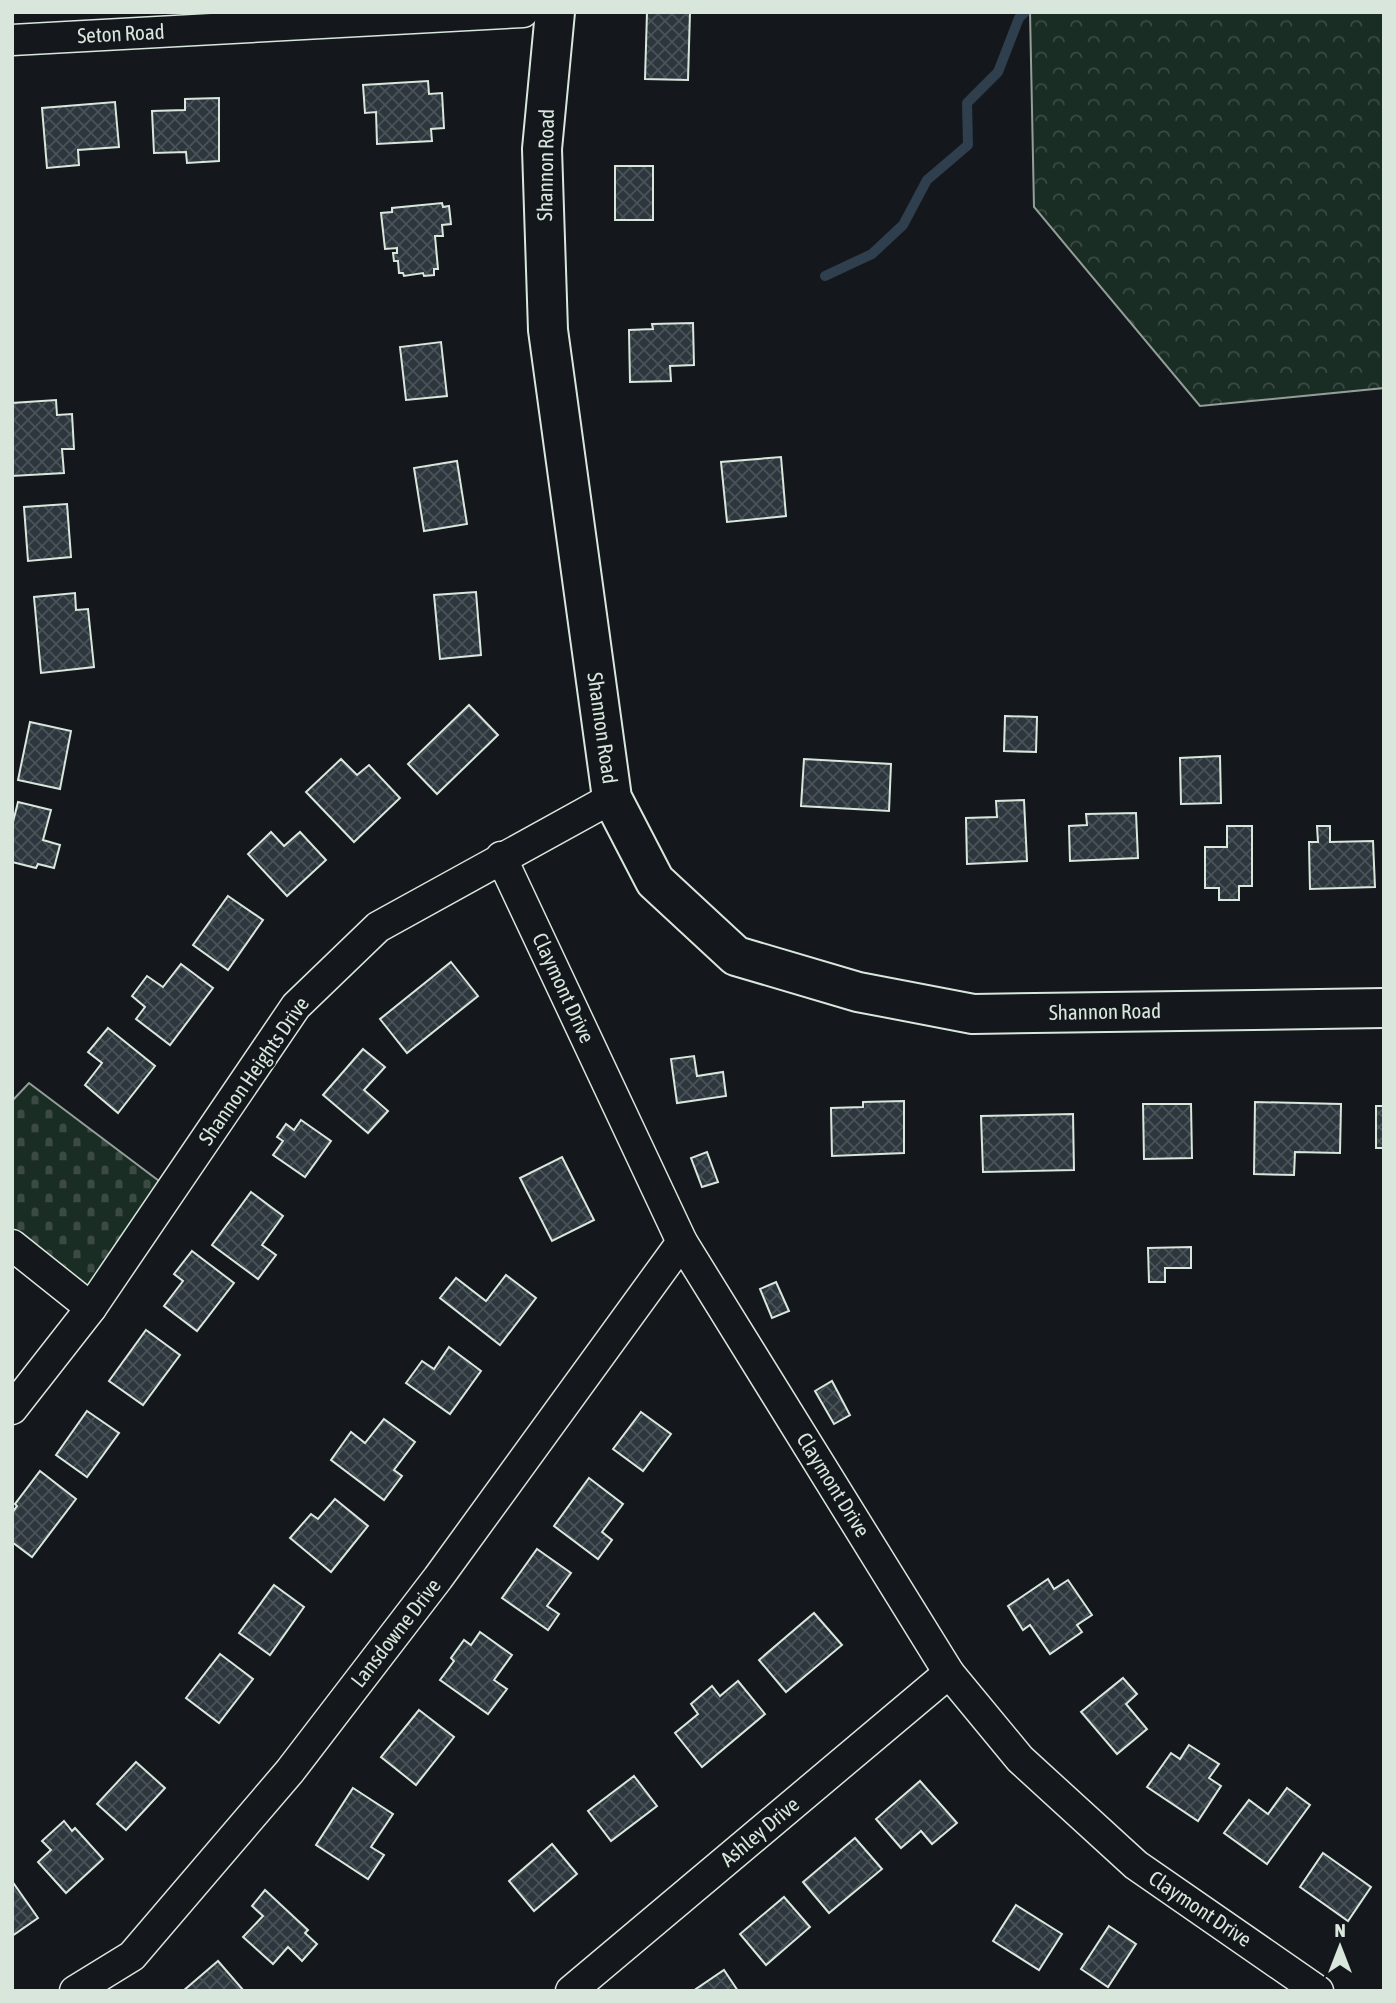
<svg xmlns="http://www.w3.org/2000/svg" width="1396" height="2003" font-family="'Asap Condensed',sans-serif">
	<defs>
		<pattern id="forest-crowns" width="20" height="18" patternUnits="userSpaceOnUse" patternTransform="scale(1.75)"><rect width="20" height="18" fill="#1a2d24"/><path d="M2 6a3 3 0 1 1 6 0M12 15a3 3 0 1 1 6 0" fill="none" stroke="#3b4b43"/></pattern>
		<pattern id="cemetery-stones" width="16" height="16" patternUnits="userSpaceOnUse" patternTransform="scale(1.75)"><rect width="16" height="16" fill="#1a2d24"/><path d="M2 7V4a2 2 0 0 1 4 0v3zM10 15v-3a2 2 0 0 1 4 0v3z" fill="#3b4b43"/></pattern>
		<pattern id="building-cross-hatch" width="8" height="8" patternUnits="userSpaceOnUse" patternTransform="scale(1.75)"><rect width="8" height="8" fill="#2c363c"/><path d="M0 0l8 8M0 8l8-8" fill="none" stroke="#4a5358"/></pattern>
	</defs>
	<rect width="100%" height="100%" fill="#14181c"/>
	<!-- forest -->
	<polygon fill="url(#forest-crowns)" stroke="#939e99" stroke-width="2" points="1030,12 1384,12 1384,388 1200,406 1034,207"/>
	<!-- cemetery -->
	<polygon fill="url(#cemetery-stones)" stroke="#939e99" stroke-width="2" points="29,1083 171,1190 91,1308 12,1245 12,1101"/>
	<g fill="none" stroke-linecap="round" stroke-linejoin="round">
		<!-- stream -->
		<polyline stroke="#2f3f4d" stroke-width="10" points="825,276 872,254 903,225 927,180 968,145 967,103 998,72 1019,18 1025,12"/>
	</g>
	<!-- building -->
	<g fill="url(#building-cross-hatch)" stroke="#d8e6dc" stroke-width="2">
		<polygon points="647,12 690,12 688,80 645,79"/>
		<polygon points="428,81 429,94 442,93 444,128 431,129 432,141 377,144 376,112 365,113 363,85"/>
		<polygon points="219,98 219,161 187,163 186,152 154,153 152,111 185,110 185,99"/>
		<polygon points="115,102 119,147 78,150 79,165 47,168 42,108"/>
		<rect x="615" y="166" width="38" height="54"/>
		<polygon points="442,203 443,207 449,206 451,224 442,225 443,236 435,236 438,269 434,269 434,275 424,276 423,273 404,276 403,273 399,273 398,261 394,261 393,253 397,253 397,248 385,249 381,213 392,212 392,208"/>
		<polygon points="693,323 694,365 670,366 671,381 630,382 629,330 653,329 652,324"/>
		<polygon points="441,342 447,396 406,400 400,347"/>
		<polygon points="56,400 57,415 72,414 74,449 62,449 64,473 12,476 12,403"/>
		<polygon points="781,457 786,516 727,522 721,462"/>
		<polygon points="457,461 467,524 424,531 414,468"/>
		<polygon points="67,504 71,557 28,561 24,507"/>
		<polygon points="476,592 481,655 440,659 434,595"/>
		<polygon points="75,593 76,610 88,609 94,667 41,673 34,597"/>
		<polygon points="469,705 498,735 437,794 408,764"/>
		<polygon points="1005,716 1037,717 1036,752 1004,751"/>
		<polygon points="30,722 71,731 60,789 18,780"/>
		<polygon points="1220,756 1221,803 1181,804 1180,758"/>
		<polygon points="341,759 357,775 369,765 400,798 354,842 306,792"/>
		<polygon points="804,759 891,764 889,811 801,806"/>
		<polygon points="1024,800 1027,861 967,864 966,818 997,817 996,801"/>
		<polygon points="18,802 51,810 43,840 60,845 54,868 38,864 36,868 12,862 12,826"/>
		<polygon points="1136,813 1138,858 1070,861 1069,826 1087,825 1086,814"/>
		<polygon points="1227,826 1252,826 1252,886 1239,886 1239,900 1219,900 1219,888 1205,888 1205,847 1227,847"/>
		<polygon points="1317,826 1330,826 1330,842 1373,841 1375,887 1310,889 1309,842 1318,842"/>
		<polygon points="271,832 284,846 300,832 326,860 287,896 248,854"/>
		<polygon points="228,896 263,920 228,970 193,945"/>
		<polygon points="451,962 478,996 407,1053 380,1019"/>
		<polygon points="181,964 213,988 170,1045 136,1019 145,1007 132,996 147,976 163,987"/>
		<polygon points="108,1028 155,1066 118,1113 85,1085 102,1063 88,1052"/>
		<polygon points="363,1049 385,1067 364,1090 388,1111 368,1133 323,1095"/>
		<polygon points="694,1056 697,1076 723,1072 726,1096 677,1103 671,1059"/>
		<polygon points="904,1101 904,1153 832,1156 831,1108 863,1107 863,1102"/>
		<polygon points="1255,1102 1341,1104 1340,1153 1295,1152 1294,1175 1254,1174"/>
		<polygon points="1143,1104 1191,1104 1192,1158 1144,1159"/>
		<rect x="1376" y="1106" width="8" height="42"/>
		<polygon points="1073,1114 1074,1170 983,1172 981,1116"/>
		<polygon points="301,1120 331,1141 305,1177 273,1155 283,1141 277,1137 286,1124 294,1130"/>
		<polygon points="707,1152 718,1182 702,1187 691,1158"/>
		<polygon points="562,1157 594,1220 552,1241 520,1178"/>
		<polygon points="251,1192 283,1216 262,1245 276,1255 258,1279 212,1245"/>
		<polygon points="1191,1247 1191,1268 1165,1268 1165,1282 1149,1282 1148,1248"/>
		<polygon points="192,1251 234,1283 197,1331 164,1306 183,1281 174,1274"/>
		<polygon points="506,1275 536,1298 500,1345 440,1298 456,1278 486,1301"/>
		<polygon points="776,1282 789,1311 772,1318 760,1289"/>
		<polygon points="146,1330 180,1355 143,1405 109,1381"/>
		<polygon points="449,1347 481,1371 450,1414 406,1383 422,1361 434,1369"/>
		<polygon points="832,1381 850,1415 834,1424 815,1391"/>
		<polygon points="87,1411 119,1433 87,1477 56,1455"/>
		<polygon points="641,1412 671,1434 643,1471 613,1449"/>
		<polygon points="384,1419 415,1442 394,1470 402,1476 384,1500 331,1460 351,1432 365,1443"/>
		<polygon points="40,1471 76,1499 32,1557 12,1542 12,1513 17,1506 15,1504"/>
		<polygon points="589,1478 623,1504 602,1532 612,1540 598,1559 554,1526"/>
		<polygon points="335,1499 368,1526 331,1572 290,1538 311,1514 318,1519"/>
		<polygon points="537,1549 571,1573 547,1606 559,1614 548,1630 502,1598"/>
		<polygon points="1048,1579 1054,1589 1068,1580 1092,1615 1077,1625 1082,1632 1050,1654 1030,1625 1023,1630 1008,1606"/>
		<polygon points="274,1585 304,1607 270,1655 239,1633"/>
		<polygon points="814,1613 842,1645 786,1692 759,1660"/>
		<polygon points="480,1632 512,1655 494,1680 507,1689 488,1714 440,1680 454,1661 451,1658 464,1640 471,1645"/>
		<polygon points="220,1654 253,1679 219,1723 186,1698"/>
		<polygon points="1123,1678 1137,1694 1126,1704 1147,1729 1117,1754 1081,1712"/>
		<polygon points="738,1681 765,1714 702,1767 675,1733 698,1714 691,1704 712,1686 720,1696"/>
		<polygon points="419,1710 454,1737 416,1785 381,1757"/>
		<polygon points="1189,1745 1219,1764 1209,1778 1221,1786 1198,1821 1147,1787 1171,1753 1180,1759"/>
		<polygon points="136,1762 165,1788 126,1830 97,1804"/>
		<polygon points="634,1776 657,1806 611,1841 588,1811"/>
		<polygon points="920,1781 957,1823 932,1844 921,1831 901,1848 876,1819"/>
		<polygon points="353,1788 393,1814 371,1847 384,1855 368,1879 316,1845"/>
		<polygon points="1287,1788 1310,1805 1267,1864 1224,1833 1249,1800 1268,1814"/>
		<polygon points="64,1821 72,1831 75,1828 103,1859 66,1893 38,1862 51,1850 42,1841"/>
		<polygon points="855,1838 882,1869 829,1913 803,1882"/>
		<polygon points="552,1844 577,1874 534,1911 509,1881"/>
		<polygon points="1323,1853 1371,1887 1348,1921 1300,1887"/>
		<polygon points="12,1881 38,1918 12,1936"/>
		<polygon points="265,1890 308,1930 305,1933 317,1944 302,1961 288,1947 273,1964 243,1937 263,1916 252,1906"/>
		<polygon points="784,1897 810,1927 766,1965 740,1934"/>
		<polygon points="1016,1905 1062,1934 1039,1970 993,1941"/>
		<polygon points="1109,1926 1136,1944 1108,1987 1081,1969"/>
		<polygon points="218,1961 244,1991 183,1991"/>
		<polygon points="724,1970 738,1991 693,1991"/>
	</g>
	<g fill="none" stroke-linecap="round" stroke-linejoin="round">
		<!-- street casing -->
		<g stroke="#d8e6dc" stroke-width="33">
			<g id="street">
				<polyline points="12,40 523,12"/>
				<polyline points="501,857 682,1242 949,1673 1020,1759 1136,1865 1318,1991"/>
				<polyline points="12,1245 91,1308"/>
				<polyline points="12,1409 91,1308 296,1006 378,927 612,798"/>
				<polyline points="75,1991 132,1956 290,1771 438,1578 682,1242"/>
				<polyline points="571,1991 949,1673"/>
			</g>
		</g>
		<!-- secondary casing -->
		<g stroke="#d8e6dc" stroke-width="42">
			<polyline id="secondary" points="555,12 542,149 548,330 612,798 655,881 736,956 858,992 973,1014 1384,1008"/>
		</g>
		<!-- street -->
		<use href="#street" stroke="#14181c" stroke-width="30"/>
		<!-- secondary -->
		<use href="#secondary" stroke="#14181c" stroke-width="38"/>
	</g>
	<g text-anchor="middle" stroke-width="5" stroke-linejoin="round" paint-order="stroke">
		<!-- street labels -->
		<g font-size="21" fill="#d8e6dc" stroke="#14181c">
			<text transform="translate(121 34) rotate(-3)" y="7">Seton Road</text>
			<text transform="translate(546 165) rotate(-89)" y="7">Shannon Road</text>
			<text transform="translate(602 728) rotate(82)" y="7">Shannon Road</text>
			<text transform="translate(563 988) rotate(65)" y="7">Claymont Drive</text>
			<text transform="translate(1105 1012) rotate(-1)" y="7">Shannon Road</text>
			<text transform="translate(254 1071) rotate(-55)" y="7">Shannon Heights Drive</text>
			<text transform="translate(833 1485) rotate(58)" y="7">Claymont Drive</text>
			<text transform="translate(396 1633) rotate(-52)" y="7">Lansdowne Drive</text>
			<text transform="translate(760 1832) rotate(-40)" y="7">Ashley Drive</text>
			<text transform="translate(1200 1909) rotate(34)" y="7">Claymont Drive</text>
		</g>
	</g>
	<!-- border -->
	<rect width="1396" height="2003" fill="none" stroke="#d8e6dc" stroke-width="28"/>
	<!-- north arrow -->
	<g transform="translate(1340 1947)" stroke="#14181c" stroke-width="5" paint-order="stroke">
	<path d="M0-5L12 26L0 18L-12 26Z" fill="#d8e6dc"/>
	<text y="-10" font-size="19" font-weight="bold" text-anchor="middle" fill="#d8e6dc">N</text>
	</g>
</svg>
